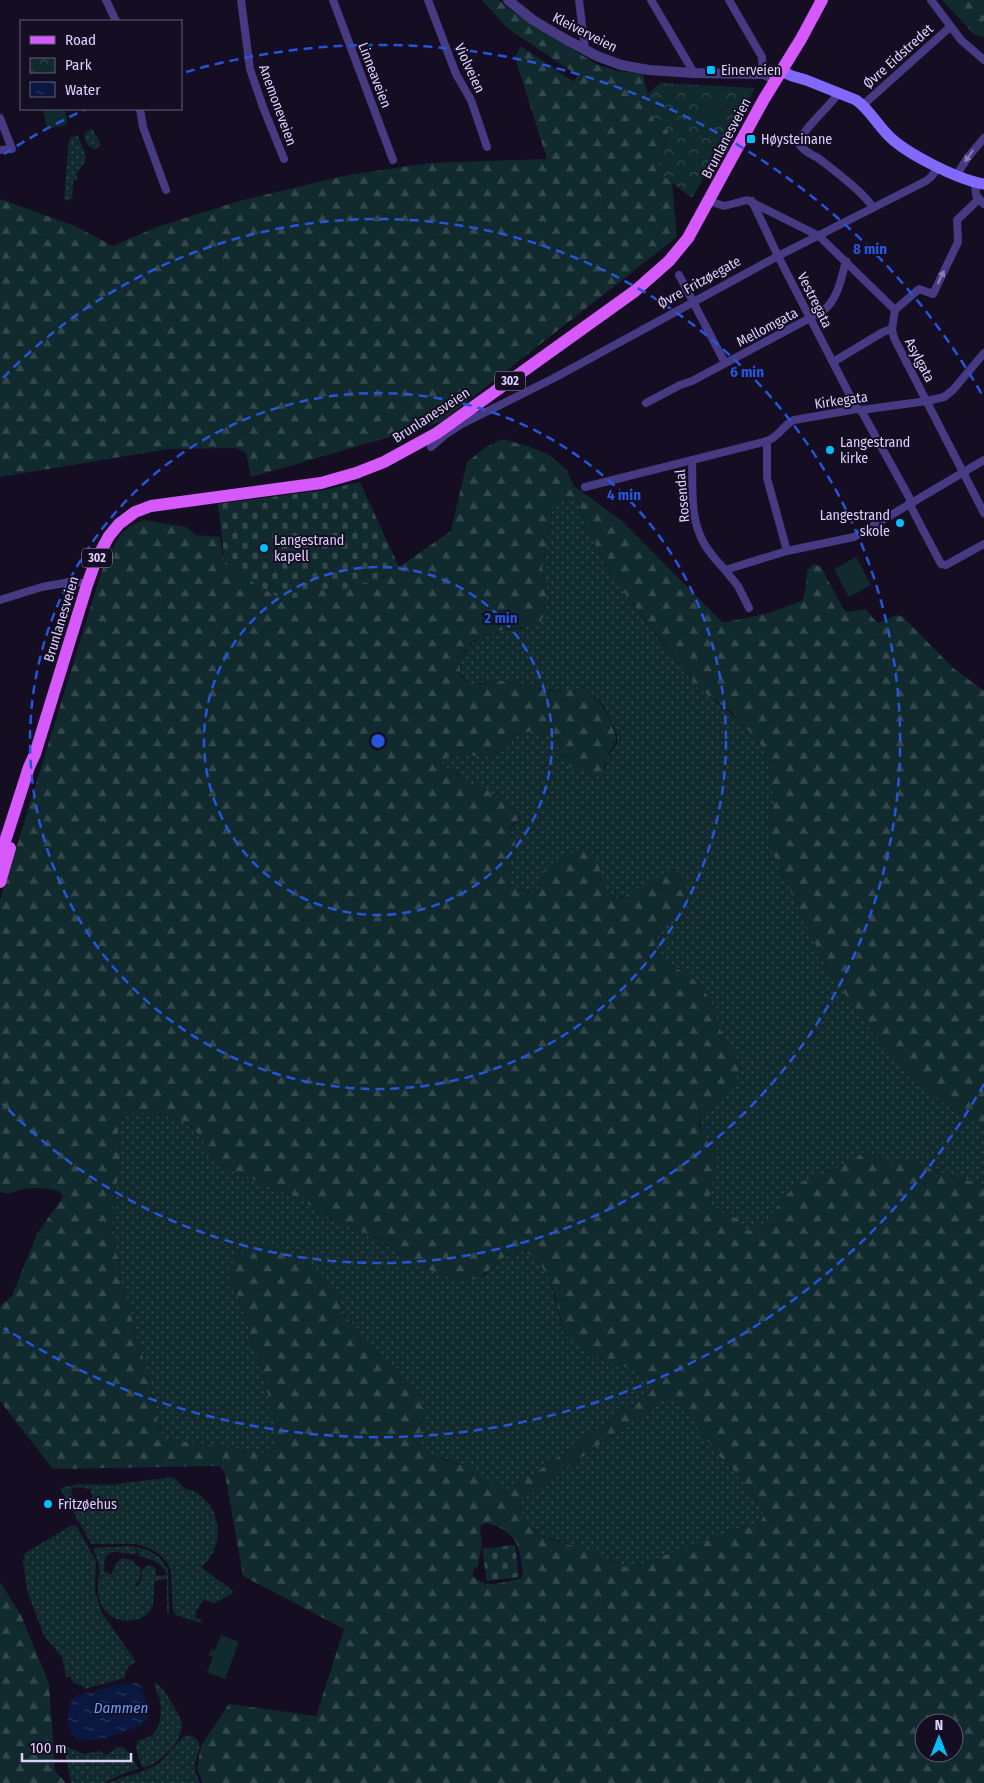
<svg xmlns="http://www.w3.org/2000/svg" width="984" height="1783" font-family="'Fira Sans Condensed',sans-serif">
	<defs>
		<pattern id="grass-dots" width="8" height="8" patternUnits="userSpaceOnUse" patternTransform="scale(1.25)"><rect width="8" height="8" fill="#112a2d"/><path d="M2 2h.1M6 6h.1" fill="none" stroke="#33484c" stroke-width="1.8" stroke-linecap="round"/></pattern>
		<pattern id="forest-firs" width="22" height="20" patternUnits="userSpaceOnUse" patternTransform="scale(1.25)"><rect width="22" height="20" fill="#112a2d"/><path d="M5 1l3.5 6h-7zM16 11l3.5 6h-7z" fill="#33484c"/></pattern>
		<pattern id="cemetery-stones" width="16" height="16" patternUnits="userSpaceOnUse" patternTransform="scale(1.25)"><rect width="16" height="16" fill="#112a2d"/><path d="M2 7V4a2 2 0 0 1 4 0v3zM10 15v-3a2 2 0 0 1 4 0v3z" fill="#33484c"/></pattern>
		<pattern id="park-crowns" width="20" height="18" patternUnits="userSpaceOnUse" patternTransform="scale(1.25)"><rect width="20" height="18" fill="#112a2d"/><path d="M2 6a3 3 0 1 1 6 0M12 15a3 3 0 1 1 6 0" fill="none" stroke="#33484c"/></pattern>
		<pattern id="water-ripples" width="26" height="14" patternUnits="userSpaceOnUse" patternTransform="scale(1.25)"><rect width="26" height="14" fill="#0a1740"/><path d="M2 4q2-2 4 0t4 0M15 11q2-2 4 0t4 0" fill="none" stroke="#2d385d"/></pattern>
	</defs>
	<rect width="100%" height="100%" fill="#150e23"/>
	<!-- grass -->
	<g fill="url(#grass-dots)" fill-rule="evenodd">
		<path d="M92 128 101 145 95 149C87 147 85 141 84 134Z"/>
		<path d="M78 135C84 156 93 154 76 174L78 180 73 181 72 199 64 201 69 140 71 137Z"/>
		<path d="M564 498 574 500 579 504 585 525 612 577 660 640 698 688 743 723 761 745 767 755 773 788 774 804 768 824 773 854 827 969 873 1033 910 1073 945 1104 984 1128V1185L942 1173 917 1163 905 1161 890 1163 865 1151 849 1163 824 1173 776 1210 771 1218 759 1228 749 1232C743 1226 742 1220 734 1217 722 1211 718 1215 709 1203 709 1188 718 1172 715 1157 714 1146 696 1128 700 1118 702 1112 709 1110 714 1105 724 1094 732 1075 740 1062L724 1042 719 1027 680 969 666 963 658 957 654 949 656 940 660 932 662 924 668 919 678 916 687 897 685 876 614 899 609 894 605 885 542 873 540 889 534 893 515 887 508 881 506 876 514 851 509 830 519 819 518 812 486 789 466 782 458 774 444 767 442 763C453 748 471 758 486 756 497 754 504 745 512 739 528 726 548 732 562 743V758L606 769V759L617 743V734L602 703 594 696 566 690 555 691 505 681 472 684 464 679 460 671 461 659 468 647 478 638 496 631 523 628 543 618 547 589 542 567 546 551 553 506 556 500Z"/>
		<path d="M133 1112C158 1113 184 1115 200 1136 209 1150 212 1159 227 1168L304 1201 328 1217 376 1238 406 1258 459 1280 484 1276 502 1258 511 1253 522 1251 531 1256 541 1265 549 1277 564 1333 582 1349 605 1361 629 1367 641 1373 652 1382V1389L650 1392 514 1488 507 1491 499 1488 488 1479 454 1462 432 1456 422 1450 417 1440 423 1427 415 1392 402 1382 386 1362 360 1339 355 1327 348 1318 342 1313 339 1298 254 1247 238 1255 231 1266V1279L247 1320 251 1343 262 1369 277 1432V1447L271 1452 262 1453 167 1439C167 1439 162 1435 162 1434 157 1427 152 1390 149 1379 136 1329 115 1274 113 1223 112 1201 119 1180 120 1158 121 1136 109 1125 133 1112Z"/>
		<polygon points="670,1398 675,1398 682,1404 716,1453 740,1477 755,1501 762,1510 764,1516 761,1521 630,1569 620,1567 614,1561 541,1535 527,1525 520,1508 520,1503 524,1498 660,1402"/>
		<path d="M172 1477C179 1481 181 1486 186 1489 189 1490 192 1490 194 1491 199 1494 205 1499 209 1504 223 1523 220 1553 201 1567L233 1591 232 1594 215 1603 204 1600C200 1605 194 1612 196 1618L202 1620 201 1623 176 1615 173 1611 171 1572 167 1562 159 1554 149 1548 136 1544H91L60 1488 79 1484 110 1485ZM76 1487 90 1489 93 1496 91 1500 88 1501 75 1500 71 1493 72 1489Z"/>
		<path d="M72 1525H74L77 1527 96 1561 95 1591 102 1613 136 1662C128 1665 125 1670 125 1678L85 1689 82 1686 74 1683 70 1677H66L62 1657 44 1636 28 1593 23 1562 25 1553Z"/>
		<path d="M129 1546 135 1547 137 1554C119 1555 104 1542 104 1571L109 1574H112L116 1563 122 1558 130 1559 141 1569 140 1579 135 1585 137 1587 141 1580 142 1570 149 1565 153 1566 156 1569V1576L167 1575C164 1565 150 1557 140 1557L136 1547 148 1550 159 1557 168 1569 169 1615 167 1614V1579L155 1581C152 1600 158 1615 134 1620 114 1624 98 1610 98 1590 97 1582 100 1574 99 1566 98 1560 95 1554 93 1548Z"/>
		<path d="M155 1682C163 1687 168 1696 172 1704 176 1710 182 1718 182 1726 181 1744 159 1764 143 1768 139 1759 135 1751 137 1741 142 1739 148 1738 152 1735 162 1728 162 1708 159 1697 157 1691 154 1688 155 1682Z"/>
		<path d="M190 1735C208 1744 195 1754 195 1767 195 1772 198 1778 200 1783H109C125 1774 144 1774 159 1763 169 1756 179 1736 190 1735Z"/>
		<polygon points="64,1747 67,1747 84,1754 100,1751 106,1755 116,1748 123,1747 131,1755 138,1769 120,1775 104,1783 71,1783"/>
	</g>
	<!-- forest -->
	<g fill="url(#forest-firs)" fill-rule="evenodd">
		<polygon points="482,0 499,0 509,9 539,29 598,65 617,71 643,74 655,126 669,130 657,170 672,183 677,237 441,422 251,477 246,453 235,448 168,449 0,477 0,199 75,226 113,246 157,227 239,201 348,175 430,163 547,159 515,57 521,46 574,82 577,75 507,28"/>
		<polygon points="942,0 984,0 984,37 975,35"/>
		<path d="M503 439 530 447 548 454 566 469 574 486 622 521 723 623 769 613 802 601 806 587 807 570 814 564 821 567 843 608 847 612 865 609C871 614 872 619 879 623L897 615 903 617 952 667 984 691V1128L945 1104 910 1073 873 1033 827 969 773 854 768 833V824L774 804 773 788 766 755 761 745 735 715 698 688 612 577 585 525 579 504 574 500 564 498 557 500 553 506 546 551 542 567 547 589 543 618 538 625C510 630 465 628 460 665 459 673 462 680 470 683 480 687 494 680 504 681 520 682 536 689 552 691 560 692 567 689 575 689 595 690 604 707 611 723 620 744 616 738 607 757 604 764 607 767 602 775L594 774 565 765 562 758V743C548 732 527 726 512 739 504 745 497 754 486 756 471 758 453 748 442 763L444 767 458 775 466 782 486 789 518 812 519 819 513 824 509 830 510 835 515 840C514 869 491 884 534 893L540 889 542 873 549 865 578 850H586L594 854 609 894 614 899 621 898 672 870 679 871 685 876 687 890V897L684 908 678 916 668 919 663 924 660 932 656 940 654 949 658 957 691 977 704 991 712 1002 724 1042 740 1062C739 1084 730 1093 713 1106 708 1110 701 1113 699 1119 696 1128 713 1147 716 1157 719 1173 709 1188 709 1203 718 1215 722 1211 734 1217 742 1220 743 1226 749 1231 774 1223 776 1201 796 1186 810 1175 830 1172 846 1164 853 1161 859 1155 865 1151L890 1163 905 1161 917 1163 942 1173 984 1185V1783H203L197 1769 201 1746 229 1704 316 1716 344 1629 243 1576 225 1474 220 1466 53 1469 0 1401V1306L12 1296 37 1234 63 1197 59 1191C48 1188 34 1187 23 1189 13 1192 11 1195 0 1192V900L104 564 121 534 129 527 143 520 186 527 196 535 220 537 225 565 272 588 383 578 451 531 467 462 486 447ZM133 1112C158 1113 184 1115 200 1136 209 1150 212 1159 227 1168 252 1180 278 1188 303 1201 312 1206 320 1213 329 1217 343 1225 359 1230 374 1237 385 1242 395 1251 405 1258 420 1267 441 1275 458 1280 491 1288 503 1237 530 1255 553 1270 558 1309 564 1333 574 1346 591 1355 606 1361 623 1367 639 1369 652 1382V1389L650 1392 514 1488 507 1491 499 1488 488 1479 470 1468 432 1456 422 1450 417 1440 423 1427 425 1407 415 1392 402 1382 386 1362 360 1339 355 1327 342 1313 339 1298 334 1287 287 1250 273 1246 254 1247 238 1255 231 1266V1279L247 1320 251 1343 262 1369 277 1432V1447L271 1452 262 1453 167 1439C167 1439 162 1435 162 1434 157 1427 152 1390 149 1379 136 1329 115 1273 113 1223 112 1201 119 1180 120 1158 121 1136 109 1125 133 1112ZM670 1398H675L682 1404 716 1453 740 1477 755 1501 762 1510 764 1516 761 1521 630 1568C617 1566 606 1556 592 1551 568 1543 535 1542 523 1516 520 1508 519 1505 524 1498L660 1402ZM486 1523C493 1524 499 1527 505 1531 522 1543 520 1556 523 1575L521 1578C506 1582 485 1590 473 1576V1571L478 1566 482 1544 480 1529 481 1525ZM924 1723H954V1753H924Z"/>
		<polygon points="0,1582 21,1615 49,1684 55,1771 66,1783 0,1783"/>
	</g>
	<!-- cemetery -->
	<g fill="url(#cemetery-stones)">
		<path d="M360 482 398 565 401 568C384 578 362 586 343 589 334 591 324 589 315 590 304 592 295 602 282 598 266 593 240 573 225 564L218 504 324 490Z"/>
		<polygon points="515,1545 519,1577 487,1581 482,1549"/>
	</g>
	<!-- park -->
	<polygon fill="url(#park-crowns)" points="660,83 755,88 692,198 672,183 657,170 669,130 655,126 648,94"/>
	<!-- pitch -->
	<g fill="#112a2d">
		<polygon points="713,98 725,109 706,128 695,117"/>
		<polygon points="43,109 65,109 67,121 66,125 47,129"/>
		<polygon points="856,557 871,585 849,597 834,569"/>
		<polygon points="221,1635 239,1642 225,1679 207,1672 213,1657 209,1655 211,1649 215,1650"/>
	</g>
	<!-- water -->
	<path fill="url(#water-ripples)" d="M125 1683H137L141 1686 149 1707 146 1722C138 1728 130 1730 121 1733 101 1740 67 1752 68 1717 69 1708 69 1702 76 1696Z"/>
	<g fill="none" stroke-linecap="round" stroke-linejoin="round">
		<!-- minor -->
		<g stroke="#463a82" stroke-width="8">
			<polyline points="106,0 116,21"/>
			<polyline points="241,0 250,69 263,107 284,159"/>
			<polyline points="333,0 393,160"/>
			<polyline points="428,0 456,74 471,100 487,147"/>
			<polyline points="579,0 585,50"/>
			<polyline points="651,0 694,73"/>
			<polyline points="729,0 762,57 763,74"/>
			<polyline points="931,0 961,40 984,60"/>
			<path d="M839 92C831 106 799 132 799 144 803 151 811 154 818 158 832 169 865 193 873 208"/>
			<polyline points="863,105 950,27"/>
			<polyline points="140,109 143,127 166,190"/>
			<polyline points="0,118 12,149 0,150"/>
			<polyline points="956,176 968,157 984,138"/>
			<polyline points="975,183 976,195 984,204"/>
			<polyline points="709,201 724,206 747,200 819,236 895,310 892,329 894,338 984,513"/>
			<polyline points="752,201 778,256 857,409"/>
			<polyline points="679,275 725,363"/>
			<polyline points="895,310 919,289 933,294 958,242 957,220 979,199"/>
			<polyline points="833,362 883,332 892,329"/>
			<path d="M646 403 680 385 692 381 823 311C838 299 841 279 846 261"/>
			<polyline points="861,410 909,497 912,509 941,564 946,565 984,544"/>
			<polyline points="431,447 445,435 462,424 556,377 778,256 926,181 931,177 938,168"/>
			<path d="M692 461C693 485 690 512 700 535 705 548 715 559 725 570L787 551 767 478V441"/>
			<path d="M585 487 767 441C779 437 783 425 794 420L857 409 861 410 927 401 944 397 953 390 984 353"/>
			<polyline points="787,551 854,537 984,460"/>
			<polyline points="725,570 738,586 749,608"/>
			<polyline points="0,600 42,587 75,581 87,585"/>
		</g>
		<!-- tertiary -->
		<polyline stroke="#463a82" stroke-width="10" points="508,0 533,20 565,39 597,56 621,65 649,70 694,73 763,74 776,80"/>
		<!-- secondary -->
		<path stroke="#8169fd" stroke-width="11" d="M781 71 792 76 806 80 856 100C869 109 876 123 887 134 904 153 959 180 984 184"/>
		<!-- primary -->
		<g stroke="#d659fd" stroke-width="12">
			<polyline points="0,857 29,767 35,754 87,585 96,560 109,536 119,524 135,512 151,506 321,483 356,473 384,462 437,433 635,291 669,261 688,238 764,99 801,39 822,0"/>
			<polyline points="0,882 10,848"/>
		</g>
	</g>
	<!-- one-way arrows -->
	<defs><path id="oneway-solid" d="M-6-.8H1V-3.2L6.5 0L1 3.2V.8H-6Z" transform="scale(1.25)"/></defs>
	<g fill="#8a7eba">
		<use href="#oneway-solid" transform="translate(969 156) rotate(125)"/>
		<use href="#oneway-solid" transform="translate(941 277) rotate(-64)"/>
	</g>
	<!-- distance rings -->
	<g fill="none" stroke="#2755da" stroke-width="2.5" stroke-dasharray="9 6">
		<circle cx="378" cy="741" r="174"/>
		<circle cx="378" cy="741" r="348"/>
		<path d="M3 378A522 522 0 1 1 3 1104"/>
		<path d="M984 1084A696 696 0 0 1 4 1328M4 154A696 696 0 0 1 84 110M186 72A696 696 0 0 1 984 398"/>
	</g>
	<!-- markers -->
	<g fill="#03bff8" stroke="#150e23" stroke-width="2">
		<rect x="706" y="65" width="10" height="10" rx="2.5"/>
		<rect x="746" y="134" width="10" height="10" rx="2.5"/>
		<circle cx="830" cy="450" r="5"/>
		<circle cx="900" cy="523" r="5"/>
		<circle cx="264" cy="548" r="5"/>
		<circle cx="48" cy="1504" r="5"/>
	</g>
	<g text-anchor="middle" stroke-width="4" stroke-linejoin="round" paint-order="stroke">
		<!-- shield labels -->
		<g fill="#150e23" stroke="#a096bc" stroke-width="1">
			<rect x="495" y="371.5" width="30" height="19" rx="4"/>
			<rect x="82" y="548.5" width="30" height="19" rx="4"/>
		</g>
		<g font-size="12" font-weight="bold" fill="#dcd1fe">
			<text x="510" y="385">302</text>
			<text x="97" y="562">302</text>
		</g>
		<!-- street labels -->
		<g font-size="14" fill="#dcd1fe" stroke="#150e23">
			<text transform="translate(585 32) rotate(27)" y="5">Kleiverveien</text>
			<text transform="translate(898 56) rotate(-42)" y="5">Øvre Eidstredet</text>
			<text transform="translate(470 68) rotate(65)" y="5">Violveien</text>
			<text transform="translate(375 75) rotate(69)" y="5">Linneaveien</text>
			<text transform="translate(278 105) rotate(70)" y="5">Anemoneveien</text>
			<text transform="translate(726 138) rotate(-62)" y="5">Brunlanesveien</text>
			<text transform="translate(699 282) rotate(-29)" y="5">Øvre Fritzøegate</text>
			<text transform="translate(815 300) rotate(63)" y="5">Vestregata</text>
			<text transform="translate(767 327) rotate(-28)" y="5">Mellomgata</text>
			<text transform="translate(920 360) rotate(62)" y="5">Asylgata</text>
			<text transform="translate(841 400) rotate(-8)" y="5">Kirkegata</text>
			<text transform="translate(431 415) rotate(-33)" y="5">Brunlanesveien</text>
			<text transform="translate(682 496) rotate(-95)" y="5">Rosendal</text>
			<text transform="translate(61 619) rotate(-73)" y="5">Brunlanesveien</text>
		</g>
		<!-- poi labels -->
		<g font-size="14" fill="#dcd1fe" stroke="#150e23" text-anchor="start">
			<text x="721" y="75">Einerveien</text>
			<text x="761" y="144">Høysteinane</text>
			<text x="840" y="447">Langestrand<tspan x="840" dy="16">kirke</tspan></text>
			<text x="890" y="520" text-anchor="end">Langestrand<tspan x="890" dy="16">skole</tspan></text>
			<text x="274" y="545">Langestrand<tspan x="274" dy="16">kapell</tspan></text>
			<text x="58" y="1509">Fritzøehus</text>
		</g>
		<!-- water labels -->
		<g font-size="15" font-style="italic" fill="#609ffd" stroke="#150e23">
			<text x="121" y="1713">Dammen</text>
		</g>
	</g>
	<circle cx="378" cy="741" r="8" fill="#2755da" stroke="#150e23" stroke-width="2.5"/>
	<g font-size="15" text-anchor="middle" font-weight="bold" fill="#2755da" stroke="#150e23" stroke-width="4" stroke-linejoin="round" paint-order="stroke">
		<text x="870" y="254">8 min</text>
		<text x="747" y="377">6 min</text>
		<text x="624" y="500">4 min</text>
		<text x="501" y="623">2 min</text>
	</g>
	<!-- legend -->
	<rect x="20" y="20" width="162" height="90" fill="#150e23" stroke="#655c7b"/>
	<rect x="30" y="36" width="25" height="8" fill="#d659fd" stroke="#655c7b"/>
	<text x="65" y="45" font-size="15" fill="#dcd1fe">Road</text>
	<rect x="30" y="58" width="25" height="15" fill="url(#park-crowns)" stroke="#655c7b"/>
	<text x="65" y="70" font-size="15" fill="#dcd1fe">Park</text>
	<rect x="30" y="82" width="25" height="15" fill="url(#water-ripples)" stroke="#655c7b"/>
	<text x="65" y="95" font-size="15" fill="#dcd1fe">Water</text>
	<!-- north arrow -->
	<g transform="translate(939 1738)"><circle r="24" fill="#150e23" stroke="#655c7b"/>
	<path d="M0-4L9 19L0 12L-9 19Z" fill="#03bff8"/>
	<text y="-8" font-size="14" font-weight="bold" text-anchor="middle" fill="#dcd1fe">N</text>
	</g>
	<!-- scale -->
	<path d="M22 1753v8h109v-8" fill="none" stroke="#dcd1fe" stroke-width="2.5"/>
	<text x="30" y="1753" font-size="15" fill="#dcd1fe" stroke="#150e23" stroke-width="4" paint-order="stroke">100 m</text>
</svg>
